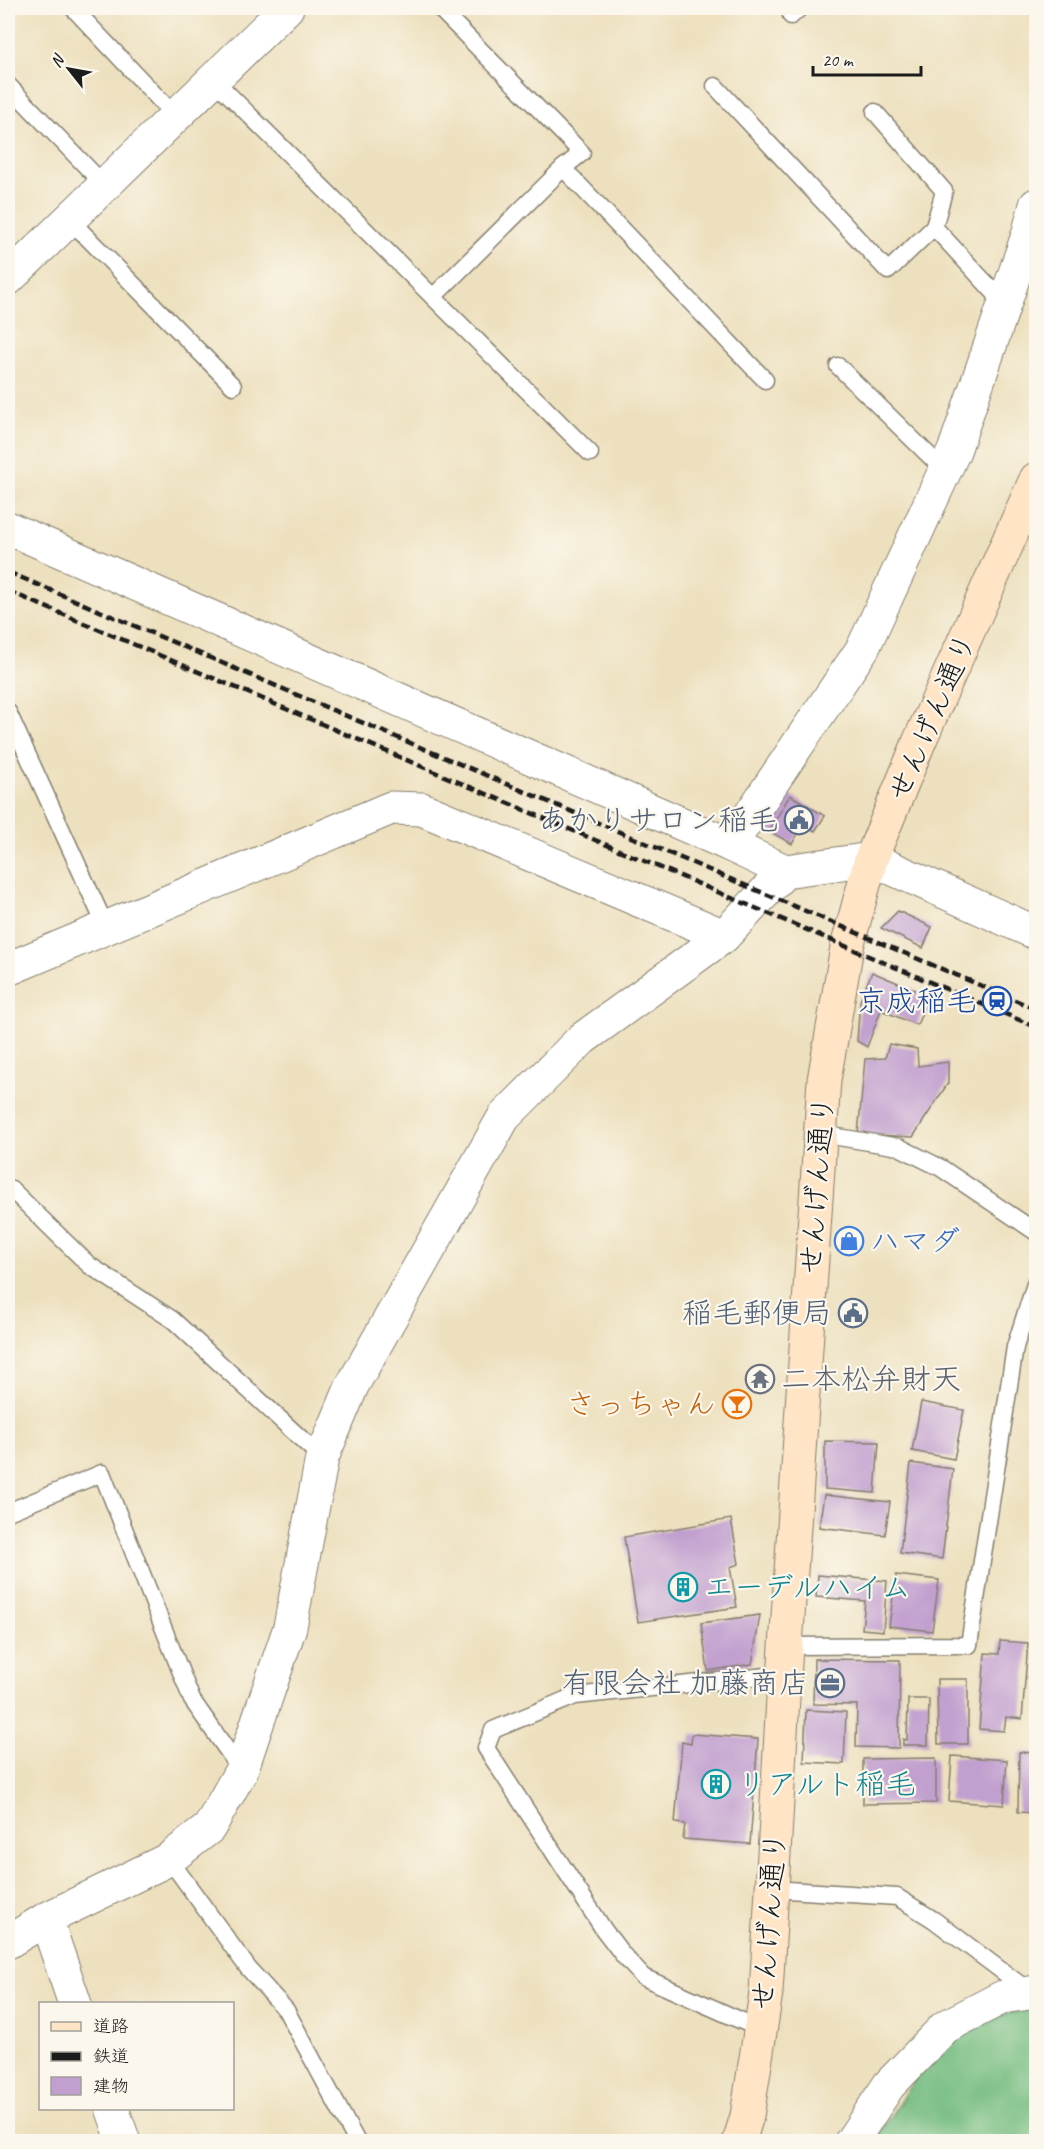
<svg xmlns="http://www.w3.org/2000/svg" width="1044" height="2149" font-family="Caveat,'Klee One',sans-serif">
	<rect width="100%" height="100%" fill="#fbf7ec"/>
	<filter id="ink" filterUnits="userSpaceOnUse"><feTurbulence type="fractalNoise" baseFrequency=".0167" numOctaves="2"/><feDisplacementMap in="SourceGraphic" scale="12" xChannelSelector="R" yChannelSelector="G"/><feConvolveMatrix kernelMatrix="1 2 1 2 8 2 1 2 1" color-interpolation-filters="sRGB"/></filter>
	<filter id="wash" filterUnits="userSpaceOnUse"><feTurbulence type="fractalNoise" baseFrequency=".008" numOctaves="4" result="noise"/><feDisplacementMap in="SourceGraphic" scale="24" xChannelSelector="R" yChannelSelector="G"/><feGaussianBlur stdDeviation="1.35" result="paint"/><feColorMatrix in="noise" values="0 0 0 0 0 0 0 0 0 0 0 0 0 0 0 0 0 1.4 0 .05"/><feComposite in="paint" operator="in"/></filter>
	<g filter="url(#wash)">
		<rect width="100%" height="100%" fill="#ede0be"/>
		<!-- forest -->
		<polygon fill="#78be83" stroke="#4a6d50" stroke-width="1.5" points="1036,2005 1036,2141 874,2142 916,2077 964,2026"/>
		<g id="blocks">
			<!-- building -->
			<g fill="#c19fcf">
				<polygon points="790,795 825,816 815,831 803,825 792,844 769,831"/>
				<polygon points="898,911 932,927 923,948 881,928"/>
				<polygon points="872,972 929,996 917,1025 881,1010 867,1047 857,1041 860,1001"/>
				<polygon points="889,1044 917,1049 918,1066 948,1062 948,1083 913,1137 858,1134 865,1059 885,1058"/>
				<polygon points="921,1402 964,1410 954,1459 912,1451"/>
				<polygon points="825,1441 879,1442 875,1493 825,1489"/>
				<polygon points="911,1463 953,1469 942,1559 900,1553"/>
				<polygon points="824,1495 890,1502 885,1535 819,1527"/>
				<polygon points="731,1519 739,1564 730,1567 737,1607 638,1622 624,1537"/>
				<polygon points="818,1575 887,1581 883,1631 862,1629 865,1601 816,1597"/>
				<polygon points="896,1575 939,1580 932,1631 889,1626"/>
				<polygon points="760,1615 752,1664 708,1671 701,1623"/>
				<polygon points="1000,1641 1028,1643 1022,1719 1006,1717 1004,1731 979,1729 985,1653 999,1654"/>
				<polygon points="814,1659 900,1660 899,1748 856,1747 857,1705 813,1704"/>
				<polygon points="937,1679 968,1679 968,1744 938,1744"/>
				<polygon points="908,1699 929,1699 928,1745 903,1745 903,1739 907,1740"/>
				<polygon points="806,1710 846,1712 844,1764 804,1762"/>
				<polygon points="692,1734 758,1739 750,1844 683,1839 685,1824 675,1823 682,1742 691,1744"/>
				<polygon points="1019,1752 1036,1753 1036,1813 1018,1812"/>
				<polygon points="952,1756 1007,1760 1004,1805 949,1801"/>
				<polygon points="936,1758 936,1803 863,1804 863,1759"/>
			</g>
		</g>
	</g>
	<g filter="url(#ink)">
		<use href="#blocks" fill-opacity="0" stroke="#847e6d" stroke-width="1.5"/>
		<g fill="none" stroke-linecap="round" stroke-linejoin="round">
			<!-- lane casing -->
			<g stroke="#847e6d" stroke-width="19">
				<g id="lane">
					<polyline points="73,8 175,116"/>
					<polyline points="439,8 582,153 563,168 765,380"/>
					<polyline points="791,16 800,8"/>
					<polyline points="213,79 433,297"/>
					<polyline points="8,85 104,185"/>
					<polyline points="715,86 888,271 934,227 1005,304"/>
					<polyline points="875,112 944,191 934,227"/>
					<polyline points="563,168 433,297 590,453"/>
					<polyline points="69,219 233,386"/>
					<polyline points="838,366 945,471"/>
					<polyline points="8,712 106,927"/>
					<polyline points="820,1134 899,1147 941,1168 1036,1232"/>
					<polyline points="8,1194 11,1189 89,1265 173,1320 322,1458"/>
					<polyline points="8,1512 102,1473 192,1700 241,1770"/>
					<polyline points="786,1646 969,1645 1015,1347 1036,1281"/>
					<polyline points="169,1859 248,1968 286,2010 357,2142"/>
					<polyline points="772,1889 897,1897 934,1920 1030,1992"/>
					<polyline points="760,2029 643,1977 623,1955 604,1930 486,1748 493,1730 575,1696 785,1674"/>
				</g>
			</g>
			<!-- street casing -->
			<g stroke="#847e6d" stroke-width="35">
				<g id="street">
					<polyline points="8,279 287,8"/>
					<polyline points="8,528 730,845 785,871 871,859 1036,933"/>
					<polyline points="730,845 863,648 954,451 1028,235 1036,205"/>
					<polyline points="8,969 391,808 422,809 724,936"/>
					<polyline points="46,1919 75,2004"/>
					<polyline points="8,1942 46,1919 169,1859 209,1828 241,1771 290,1627 322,1458 352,1386 504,1117 582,1039 724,936 785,871"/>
					<polyline points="112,2108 124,2142"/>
					<polyline points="851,2142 889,2085 945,2027 1003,1997 1036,1992"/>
				</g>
			</g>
			<!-- secondary casing -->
			<g stroke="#847e6d" stroke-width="35">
				<polyline id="secondary" points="739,2142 747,2116 766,1993 786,1646 824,1080 847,947 871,859 920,740 1036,479"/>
			</g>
			<!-- lane -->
			<use href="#lane" stroke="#fff" stroke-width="16"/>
			<!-- street -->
			<use href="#street" stroke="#fff" stroke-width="33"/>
			<!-- secondary -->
			<use href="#secondary" stroke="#ffe4c6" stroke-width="33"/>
			<!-- rail -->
			<g stroke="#1c1c1c" stroke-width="4.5" stroke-dasharray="9 4.5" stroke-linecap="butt">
				<polyline points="8,572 1036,1009"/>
				<polyline points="8,591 1036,1027"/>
			</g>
		</g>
	</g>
	<!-- icons -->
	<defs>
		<g id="civic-ring" transform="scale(1.5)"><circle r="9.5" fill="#fbf7ec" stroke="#5c6f8a" stroke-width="1.5"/><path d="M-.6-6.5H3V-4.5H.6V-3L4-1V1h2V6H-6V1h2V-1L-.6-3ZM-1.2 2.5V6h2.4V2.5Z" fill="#5c6f8a"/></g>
		<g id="station-ring" transform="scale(1.5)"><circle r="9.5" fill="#fbf7ec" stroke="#1a4fb4" stroke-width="1.5"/><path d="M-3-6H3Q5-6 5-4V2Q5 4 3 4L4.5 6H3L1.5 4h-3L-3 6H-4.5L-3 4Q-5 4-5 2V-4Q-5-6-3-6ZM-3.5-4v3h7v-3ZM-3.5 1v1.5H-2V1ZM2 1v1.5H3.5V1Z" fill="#1a4fb4"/></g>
		<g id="shop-ring" transform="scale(1.5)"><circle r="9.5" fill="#fbf7ec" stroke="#3f7fe0" stroke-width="1.5"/><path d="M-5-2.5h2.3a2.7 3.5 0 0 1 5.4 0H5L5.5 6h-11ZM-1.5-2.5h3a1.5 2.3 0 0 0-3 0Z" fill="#3f7fe0"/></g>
		<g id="temple-ring" transform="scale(1.5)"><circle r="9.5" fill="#fbf7ec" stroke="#6b7280" stroke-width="1.5"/><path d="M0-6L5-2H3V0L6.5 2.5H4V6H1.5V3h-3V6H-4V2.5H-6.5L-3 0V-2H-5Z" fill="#6b7280"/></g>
		<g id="bar-ring" transform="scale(1.5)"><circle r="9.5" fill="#fbf7ec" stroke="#e8710a" stroke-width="1.5"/><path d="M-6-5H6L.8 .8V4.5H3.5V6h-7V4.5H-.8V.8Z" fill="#e8710a"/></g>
		<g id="building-ring" transform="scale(1.5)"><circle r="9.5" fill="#fbf7ec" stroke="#0f9aa8" stroke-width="1.5"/><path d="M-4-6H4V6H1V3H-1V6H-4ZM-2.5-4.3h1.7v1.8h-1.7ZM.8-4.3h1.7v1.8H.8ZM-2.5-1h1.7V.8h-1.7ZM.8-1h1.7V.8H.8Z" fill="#0f9aa8"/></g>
		<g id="office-ring" transform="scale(1.5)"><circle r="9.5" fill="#fbf7ec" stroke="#5c6f8a" stroke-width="1.5"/><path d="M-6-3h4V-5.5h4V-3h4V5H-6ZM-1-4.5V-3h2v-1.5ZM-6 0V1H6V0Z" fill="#5c6f8a"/></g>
	</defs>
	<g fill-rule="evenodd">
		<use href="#civic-ring" x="799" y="820"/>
		<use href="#station-ring" x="997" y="1001"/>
		<use href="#shop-ring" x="849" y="1241"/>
		<use href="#civic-ring" x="853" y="1313"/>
		<use href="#temple-ring" x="760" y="1379"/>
		<use href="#bar-ring" x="737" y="1404"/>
		<use href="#building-ring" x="683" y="1587"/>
		<use href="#office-ring" x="830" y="1683"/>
		<use href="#building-ring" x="716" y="1784"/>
	</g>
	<g text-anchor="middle" stroke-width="4.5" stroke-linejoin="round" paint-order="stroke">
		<!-- street labels -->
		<g font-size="30" fill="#1c1c1c" stroke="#fbf7ec">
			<text transform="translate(932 717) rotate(-67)" y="10">せんげん通り</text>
			<text transform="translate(817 1185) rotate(-86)" y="10">せんげん通り</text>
			<text transform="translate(769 1921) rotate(-86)" y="10">せんげん通り</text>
		</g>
		<!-- service labels -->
		<g font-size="30" fill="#4e5e75" stroke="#fbf7ec" text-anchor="end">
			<text x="778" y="830">あかりサロン稲毛</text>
			<text x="832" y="1323">稲毛郵便局</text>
			<text x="809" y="1693">有限会社 加藤商店</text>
		</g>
		<!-- transit labels -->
		<g font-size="30" fill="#164399" stroke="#fbf7ec" text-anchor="end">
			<text x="976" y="1011">京成稲毛</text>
		</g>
		<!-- shop labels -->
		<g font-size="30" fill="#366cbe" stroke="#fbf7ec" text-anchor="start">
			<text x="870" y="1251">ハマダ</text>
		</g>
		<!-- worship labels -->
		<g font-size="30" fill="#5b616d" stroke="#fbf7ec" text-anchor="start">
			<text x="781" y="1389">二本松弁財天</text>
		</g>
		<!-- food labels -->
		<g font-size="30" fill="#c56008" stroke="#fbf7ec" text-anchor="end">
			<text x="716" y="1414">さっちゃん</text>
		</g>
		<!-- culture labels -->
		<g font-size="30" fill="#0d838f" stroke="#fbf7ec" text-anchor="start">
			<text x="704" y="1597">エーデルハイム</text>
			<text x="737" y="1794">リアルト稲毛</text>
		</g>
	</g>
	<!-- margin -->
	<rect width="1044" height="2149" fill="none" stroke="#fbf7ec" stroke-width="30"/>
	<!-- legend -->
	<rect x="39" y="2002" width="195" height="108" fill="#fbf7ec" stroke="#a29f99" stroke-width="1.5"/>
	<rect x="51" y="2022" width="30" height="9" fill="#ffe4c6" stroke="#a29f99" stroke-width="1.5"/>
	<text x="93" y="2032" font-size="18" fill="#1c1c1c">道路</text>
	<rect x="51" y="2052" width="30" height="9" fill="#1c1c1c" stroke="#a29f99" stroke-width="1.5"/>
	<text x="93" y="2062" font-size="18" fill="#1c1c1c">鉄道</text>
	<rect x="51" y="2077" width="30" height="18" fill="#c19fcf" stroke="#a29f99" stroke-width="1.5"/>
	<text x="93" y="2092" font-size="18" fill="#1c1c1c">建物</text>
	<!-- north arrow -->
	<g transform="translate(69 69) rotate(301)" stroke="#fbf7ec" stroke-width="4.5" paint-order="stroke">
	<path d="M0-4.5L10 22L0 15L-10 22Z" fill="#1c1c1c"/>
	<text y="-9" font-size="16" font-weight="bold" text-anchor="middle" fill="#1c1c1c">N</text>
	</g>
	<!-- scale -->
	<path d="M813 66v9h108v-9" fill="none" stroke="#1c1c1c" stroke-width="3"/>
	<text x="822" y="66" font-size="18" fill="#1c1c1c" stroke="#fbf7ec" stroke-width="4.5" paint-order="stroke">20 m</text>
</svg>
